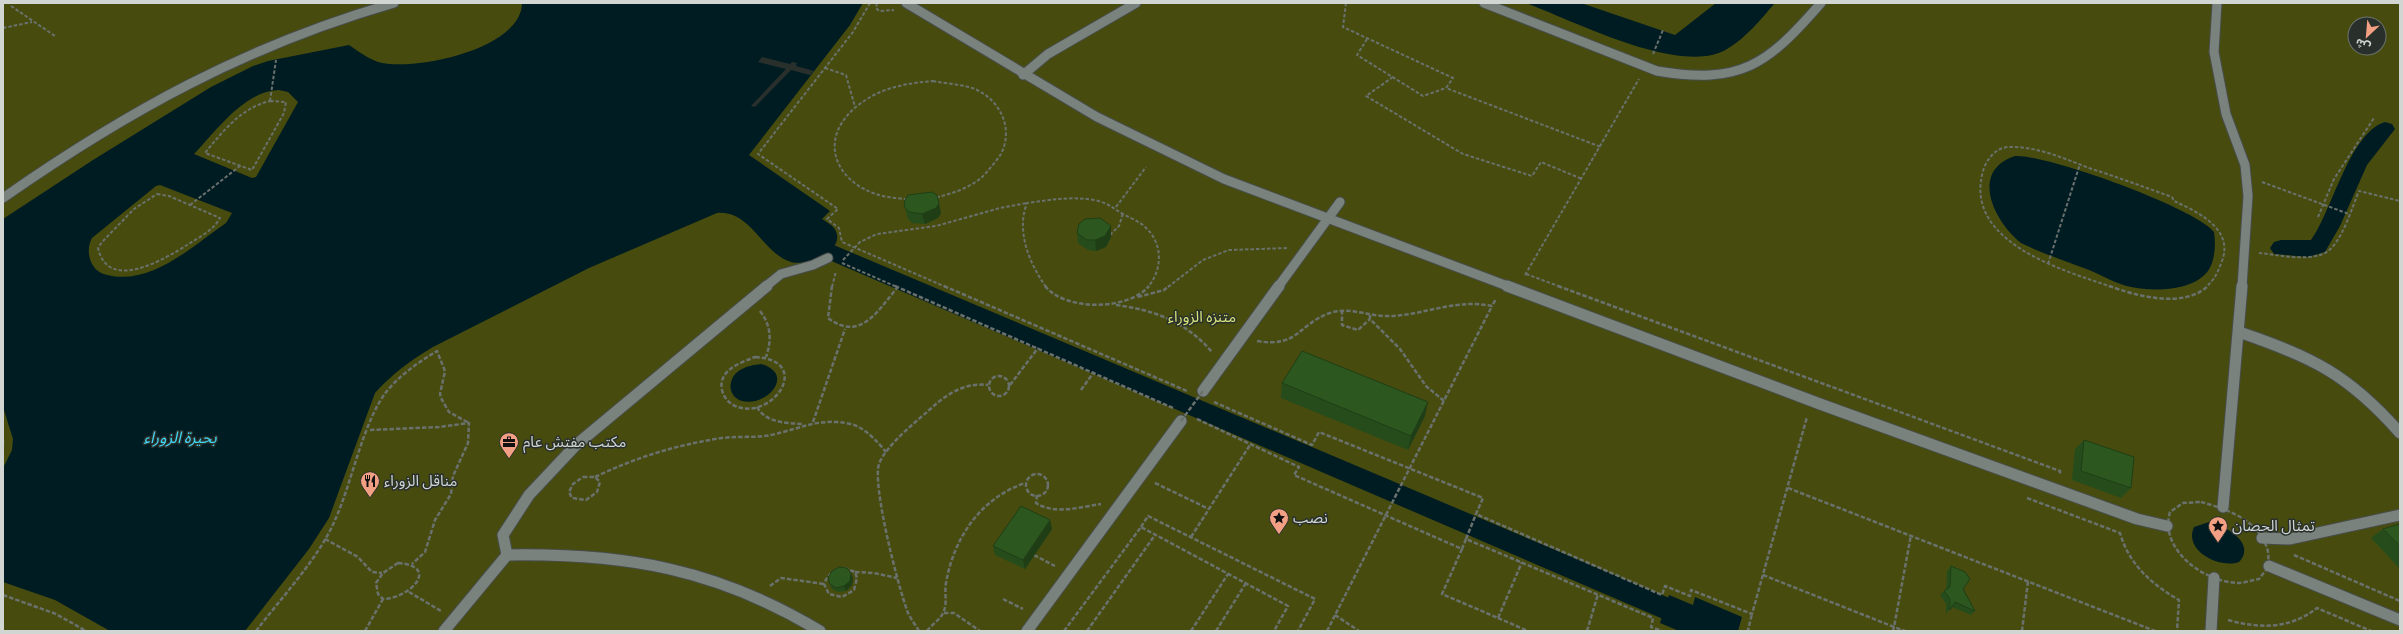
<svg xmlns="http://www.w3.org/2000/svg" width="2403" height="634" font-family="Cabin,'Noto Sans Arabic',sans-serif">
	<rect width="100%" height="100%" fill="#29302c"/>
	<!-- green -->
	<path fill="#474c0e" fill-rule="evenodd" d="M3 3H2400V631H3ZM2355 24H2379V48H2355Z"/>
	<!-- water -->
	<g fill="#001c23" fill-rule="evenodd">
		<path d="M522 3H863L850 25 749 155 830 211 822 219C826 222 831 224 834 228 849 249 808 267 791 262 762 253 751 210 717 213L589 268 433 347C411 360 392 374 375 393L329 518 309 549 245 631H110L55 600 3 582V468L12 450 13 439 3 407V219L93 160 211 87 253 66 268 61 349 45C358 51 367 58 378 62 413 72 522 49 522 3ZM279 90 288 92 298 102 256 177 252 178 194 154C216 131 244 91 279 90ZM160 185 232 213 226 223C194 245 154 283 112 276 106 275 98 273 94 267 88 259 87 247 92 238L156 186Z"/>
		<path d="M1526 3H1581L1675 35 1716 3H1775C1761 19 1746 38 1727 49 1682 77 1574 21 1526 3Z"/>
		<path d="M2015 156C2046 154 2196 208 2214 232 2216 244 2215 261 2208 271 2193 291 2154 292 2131 287 2117 284 2103 276 2089 270 2066 261 2043 254 2021 243 1994 222 1969 171 2015 156Z"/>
		<path d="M761 364C796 374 767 407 742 401 726 396 728 377 740 370 747 366 753 365 761 364Z"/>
		<path d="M2209 522C2224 525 2257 543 2239 562 2220 569 2183 551 2194 527Z"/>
		<polygon points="1669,595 1693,605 1695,597 1742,617 1738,631 1679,631 1660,623"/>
	</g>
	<!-- pier -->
	<polygon fill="#29302c" points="762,57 790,64 792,62 797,63 796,66 814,71 810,75 791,70 755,107 751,106 786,69 758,62"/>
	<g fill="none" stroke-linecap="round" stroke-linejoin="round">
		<!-- canal -->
		<g fill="#001c23" fill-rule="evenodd">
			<path d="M2385 122 2392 124 2395 129 2367 165 2340 226 2325 252 2308 257 2274 254 2270 248 2274 242 2281 240H2311C2332 212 2349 133 2385 122Z"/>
			<polygon points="829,243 1674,600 1678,608 1674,616 1665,620 1656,616 822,257 818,251 822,245"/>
		</g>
		<!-- street-far1 casing -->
		<g stroke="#474d4a" stroke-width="11">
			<g id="street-far1">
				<polyline points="906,3 1097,117 1224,179 1510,287"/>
				<path d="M1484 3 1657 71C1741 85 1767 65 1821 3"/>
				<polyline points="2217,3 2214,52 2226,114 2245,165 2248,196 2242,287"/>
				<polyline points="1023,75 1048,54 1136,3"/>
				<path d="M3 198C129 110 246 46 394 3"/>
				<polyline points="765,287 781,274 813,265 828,258"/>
				<polyline points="1278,287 1340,202"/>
			</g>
		</g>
		<!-- street casing -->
		<g stroke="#474d4a" stroke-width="13">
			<g id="street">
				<polyline points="1507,286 1820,404 2137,519 2167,526"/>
				<path d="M2239 332C2312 357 2348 374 2400 433"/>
				<polyline points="1203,391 1279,286"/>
				<polyline points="2223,507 2242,286"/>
				<polyline points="2262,538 2290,539 2400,515"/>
				<polyline points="507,555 503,535 529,495 576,445 767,286"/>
				<polyline points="2269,566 2400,620"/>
				<path d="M444 631 507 555C626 553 717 569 820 631"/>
				<polyline points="1027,631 1181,421"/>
				<polyline points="2211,631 2214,578"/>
			</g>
		</g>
		<!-- path-far1 -->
		<g stroke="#6a716d" stroke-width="2" stroke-dasharray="3.5 2" stroke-linecap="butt">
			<polyline points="870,3 853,32 758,154 838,209 827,219 839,228 842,242 946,287"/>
			<polyline points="877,3 876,8 879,11 894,10"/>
			<polyline points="1346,3 1343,27 1453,78 1446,88 1601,147"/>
			<polyline points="11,6 55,36"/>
			<polyline points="3,28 32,22"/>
			<polyline points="1367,39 1357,55 1423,96 1446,88"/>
			<polyline points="1653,54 1663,30"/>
			<polyline points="825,68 846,75 855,107"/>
			<polyline points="1393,77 1366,96 1463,154 1532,176 1541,162 1582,179"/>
			<path d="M933 81C946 84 962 84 975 89 1000 100 1014 128 1001 154 997 160 991 167 986 173 975 186 954 193 938 197 923 201 911 200 896 198 838 193 809 138 864 101 884 87 909 83 933 81Z"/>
			<path d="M270 101 286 102 284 113 252 170 205 153C223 131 241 108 270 101Z"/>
			<polyline points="270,101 276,60"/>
			<polyline points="2262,182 2349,214"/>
			<path d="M157 194 169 196 220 218C213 231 199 237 187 245 165 259 108 293 98 248L102 242 134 209Z"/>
			<polyline points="190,205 240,166"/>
			<polyline points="1116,207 1146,167"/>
			<polyline points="2318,217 2334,179 2374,118"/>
			<polyline points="1110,235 1119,226 1123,213"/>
			<path d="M2259 253C2278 255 2304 261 2323 254 2341 247 2352 207 2359 191L2400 201"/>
			<polyline points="843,260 860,242 877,234 936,226 1000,208 1027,203"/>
			<polyline points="842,263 897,287"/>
			<polyline points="2048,264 2080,164"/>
			<polyline points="1526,274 1561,287"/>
			<polyline points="1525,275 1639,79"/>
			<polyline points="832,287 836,271"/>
			<path d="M1046 287C1029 263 1016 231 1027 203 1050 200 1071 196 1094 200 1109 203 1112 208 1123 214 1130 218 1139 221 1145 227 1163 243 1163 269 1148 287"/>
			<polyline points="1168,287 1203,260 1229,250 1288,248"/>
			<path d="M2112 287C2062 270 1963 242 1983 171 1986 160 1995 148 2008 147 2036 146 2063 158 2089 168 2117 177 2144 187 2172 197L2174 201C2198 212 2234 229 2222 261 2218 272 2215 279 2206 287"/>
		</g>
		<!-- path -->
		<g stroke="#6a716d" stroke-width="2.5" stroke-dasharray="4.5 2" stroke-linecap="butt">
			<path d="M832 286 828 318C860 342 877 312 897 288"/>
			<polyline points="895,286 1173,408"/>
			<polyline points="944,286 1187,391"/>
			<path d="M1045 286C1065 311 1128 311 1149 286"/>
			<polyline points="1558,286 2060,471 2060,475"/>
			<path d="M2109 286C2137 296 2183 309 2208 286"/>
			<polyline points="1138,297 1164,290 1169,286"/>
			<path d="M1116 305C1155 310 1186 322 1212 352"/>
			<polyline points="1342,310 1342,325 1358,330 1370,319"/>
			<path d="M760 311C771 325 772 340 766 357"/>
			<polyline points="1370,315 1370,319 1400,349 1426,386 1444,401"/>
			<path d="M1257 341C1299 348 1298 324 1330 313 1348 307 1366 315 1384 316 1422 317 1452 298 1492 306L1496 299"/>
			<path d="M755 357C814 360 773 422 735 406 729 403 724 398 722 390 718 370 740 363 755 357Z"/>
			<circle cx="999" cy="386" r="10"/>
			<polyline points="1010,385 1038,348"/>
			<polyline points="1081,390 1094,372"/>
			<polyline points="1214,402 1312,445 1319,432 1483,498 1476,514 1662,595 1665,586 1690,596 1691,590 1752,614 1807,417"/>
			<path d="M757 407C766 423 786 423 803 424"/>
			<polyline points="1197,419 1299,467 1294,475 1462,549 1466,539 1653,618 1651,627 1662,631"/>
			<polyline points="813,422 845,329"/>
			<polyline points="370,430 439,427 469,423 468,443 453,476 451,494 435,520 425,552 412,564"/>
			<polyline points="3,440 3,447"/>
			<circle cx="1037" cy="485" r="11"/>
			<polygon points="583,477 595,477 600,482 597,492 586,500 572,498 569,492 573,484"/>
			<path d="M595 477C637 457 676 445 722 438 738 436 755 438 771 435 800 429 819 417 851 424 864 427 878 442 886 452"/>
			<polyline points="1155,483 1209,509"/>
			<polyline points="1788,488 2155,631"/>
			<path d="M1037 495 1036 503C1054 515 1081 507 1101 504"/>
			<path d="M2027 498 2120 533C2129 564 2151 584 2179 600L2177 631"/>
			<path d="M2201 502C2227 509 2258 520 2267 548 2269 553 2268 560 2269 566L2259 579C2252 580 2245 583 2238 583 2203 582 2159 549 2170 512L2183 503Z"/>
			<polyline points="1141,527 1148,516 1315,599 1298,631"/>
			<polyline points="1191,537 1250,445"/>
			<polyline points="325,539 358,557 372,572 382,573"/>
			<polyline points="1466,539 1476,514"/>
			<polyline points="1462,549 1442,594 1498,618 1522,562"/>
			<polyline points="1034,555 1055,566"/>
			<polyline points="2294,555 2400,601"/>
			<path d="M398 563C440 566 411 598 383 599L378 594 376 583 383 573Z"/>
			<path d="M844 568 855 572 857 578 854 590 842 597 829 594 824 584C828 574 834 570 844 568Z"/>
			<polyline points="855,572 874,573 897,578"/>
			<polyline points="1763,575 1894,627 1911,535"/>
			<polyline points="770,586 781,578 824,584"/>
			<polyline points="409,592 441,611"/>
			<polyline points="3,595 56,614 86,631"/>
			<polyline points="1003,599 1023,609"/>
			<polyline points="944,613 954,613 980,631"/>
			<polyline points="1335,615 1359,631"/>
			<polyline points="1498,618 1528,631"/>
			<path d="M2228 620C2260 629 2290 629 2317 608L2371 631"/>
			<path d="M256 631C281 598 319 558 335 520 352 483 363 421 387 391 401 374 419 362 437 351L445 371 440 394 442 400 449 412 469 423"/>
			<polyline points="365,631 383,599"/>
			<path d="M919 631C915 624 909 617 907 610 898 586 872 485 879 464 885 447 913 424 927 412 944 396 963 382 988 385"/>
			<path d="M927 631C932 624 940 620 943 613 948 603 944 593 946 583 954 537 981 498 1025 483"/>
			<polyline points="1064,631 1141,527 1288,606 1274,631"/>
			<polyline points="1087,631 1155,535"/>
			<polyline points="1191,631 1228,574"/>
			<polyline points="1216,631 1246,583"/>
			<polyline points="1327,631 1492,306"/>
			<polyline points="1587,631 1598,594"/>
			<polyline points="1750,631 1748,630 1752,614"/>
			<polyline points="1893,631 1894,627 1905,631"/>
			<polyline points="2022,631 2028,581"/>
		</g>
		<!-- street-far1 -->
		<use href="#street-far1" stroke="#7a827e" stroke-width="9"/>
		<!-- street -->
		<use href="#street" stroke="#7a827e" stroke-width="11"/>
		<!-- path-bridge -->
		<polyline stroke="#6a716d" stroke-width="2.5" stroke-dasharray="4.5 2" stroke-linecap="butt" points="1181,421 1203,391"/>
	</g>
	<!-- wall -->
	<g fill="#264c1c">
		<polygon points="905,208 941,213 938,218 925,224 912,223 908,219"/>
		<polygon points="1111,226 1111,237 1106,247 1096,251 1088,250 1078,243 1077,233"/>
		<polygon points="1282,383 1425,416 1408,450 1281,398"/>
		<polygon points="2084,440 2131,488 2121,498 2072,480 2075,449"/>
		<polygon points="1050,520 1052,529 1025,569 995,555 993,546"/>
		<polygon points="2400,524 2400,569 2371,538 2383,529"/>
		<polygon points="1951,566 1975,611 1971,615 1952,607 1946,614 1946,604 1940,595 1944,591 1946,590 1947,571"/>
		<polygon points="853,578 852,585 846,591 838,592 832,589 830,584"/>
	</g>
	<!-- shaded-wall -->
	<g fill="#1f3e16">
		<polygon points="939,203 941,213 938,218 925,224 922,214"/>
		<polygon points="1111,226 1111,237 1106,247 1096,251 1095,240"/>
		<polygon points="1428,402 1425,416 1408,450 1411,436"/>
		<polygon points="1050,520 1052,529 1025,569 1023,560"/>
		<polygon points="851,573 853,578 852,585 846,591 844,586"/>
	</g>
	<!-- building -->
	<g fill="#2c5820" stroke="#1f3e16">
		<polygon points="932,192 937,195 939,203 936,208 922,214 909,212 905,208 904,202 908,195"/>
		<polygon points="1100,218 1111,226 1105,236 1095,240 1087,240 1077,233 1079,224 1085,219"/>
		<polygon points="1302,351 1428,402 1411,436 1282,383"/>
		<polygon points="2084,440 2134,457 2131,488 2081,471"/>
		<polygon points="1021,506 1050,520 1023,560 993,546"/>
		<polygon points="2400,524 2400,546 2383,529"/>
		<polygon points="1951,566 1965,572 1970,579 1963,589 1975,611 1955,602 1950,610 1950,599 1944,591 1950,587"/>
		<polygon points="839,567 847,568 851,573 850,581 844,586 836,588 830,584 828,578 832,571"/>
	</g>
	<!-- icons -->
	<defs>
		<g id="office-pin" transform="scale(1)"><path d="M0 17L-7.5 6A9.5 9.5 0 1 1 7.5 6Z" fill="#f39f83" stroke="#29302c"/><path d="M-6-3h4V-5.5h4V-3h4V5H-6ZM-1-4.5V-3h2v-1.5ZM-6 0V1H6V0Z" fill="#111"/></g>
		<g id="restaurant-pin" transform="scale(1)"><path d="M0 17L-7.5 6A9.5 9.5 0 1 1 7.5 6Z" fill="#f39f83" stroke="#29302c"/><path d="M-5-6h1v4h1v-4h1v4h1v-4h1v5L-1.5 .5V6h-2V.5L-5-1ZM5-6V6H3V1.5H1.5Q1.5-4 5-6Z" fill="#111"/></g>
		<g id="sight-pin" transform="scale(1)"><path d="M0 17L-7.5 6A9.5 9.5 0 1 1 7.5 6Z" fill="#f39f83" stroke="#29302c"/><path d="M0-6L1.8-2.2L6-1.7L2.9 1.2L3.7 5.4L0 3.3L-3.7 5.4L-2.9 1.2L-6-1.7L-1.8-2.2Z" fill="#111"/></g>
	</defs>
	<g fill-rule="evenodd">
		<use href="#office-pin" x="509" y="442"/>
		<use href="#restaurant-pin" x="370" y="481"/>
		<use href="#sight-pin" x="1279" y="518"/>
		<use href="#sight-pin" x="2218" y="526"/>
	</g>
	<g text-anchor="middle" stroke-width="3" stroke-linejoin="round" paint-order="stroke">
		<!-- park labels -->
		<g font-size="15" fill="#d8e47c" stroke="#29302c">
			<text x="1202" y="322">متنزه الزوراء</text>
		</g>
		<!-- poi labels -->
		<g font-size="15" fill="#d1d6d3" stroke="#29302c" text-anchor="start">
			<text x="523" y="447">مكتب مفتش عام</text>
			<text x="384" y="486">مناقل الزوراء</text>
			<text x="1293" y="523">نصب</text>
			<text x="2232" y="531">تمثال الحصان</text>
		</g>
		<!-- water labels -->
		<g font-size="16" font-style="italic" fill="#41d7f6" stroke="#29302c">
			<text x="180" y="443">بحيرة الزوراء</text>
		</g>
	</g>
	<!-- border -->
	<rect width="2403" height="634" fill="none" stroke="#d1d6d3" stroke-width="8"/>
	<!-- north arrow -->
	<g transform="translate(2367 36) rotate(206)"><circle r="19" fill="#29302c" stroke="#6c726f"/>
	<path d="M0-3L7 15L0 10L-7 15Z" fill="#f39f83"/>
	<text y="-6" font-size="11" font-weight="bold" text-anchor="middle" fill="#d1d6d3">ش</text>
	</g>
</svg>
